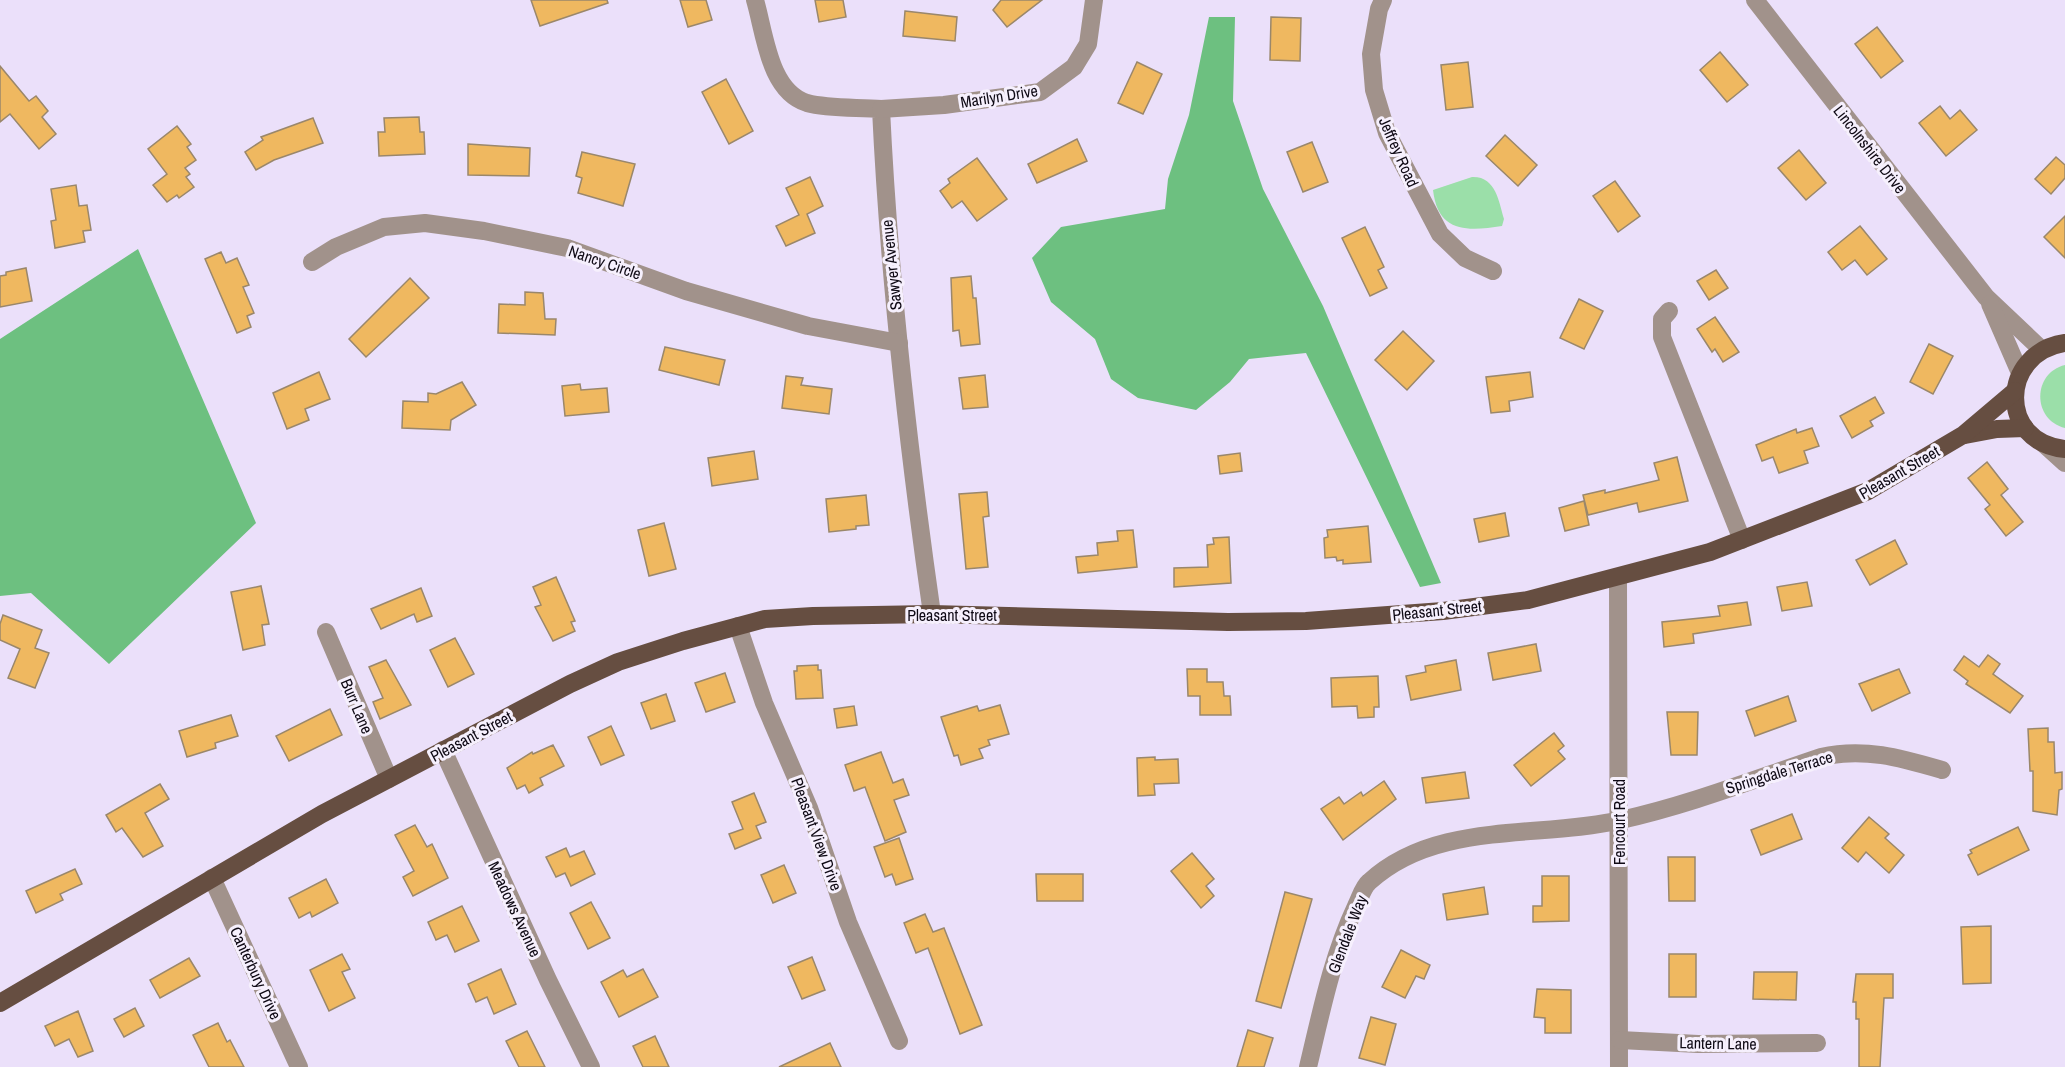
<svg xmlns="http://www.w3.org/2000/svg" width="2065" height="1067" font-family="'Archivo Narrow',sans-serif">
	<rect width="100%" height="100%" fill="#ebe0fa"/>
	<!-- green -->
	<g fill="#9bdfa9">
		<path d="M1472 177C1496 176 1499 202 1504 219L1502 226C1469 231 1438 234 1433 190Z"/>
		<path d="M2065 365V428C2032 420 2032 373 2065 365Z"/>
	</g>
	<!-- forest -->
	<g fill="#6dc080">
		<polygon points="1209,17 1235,17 1233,101 1263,189 1323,306 1441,583 1420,587 1306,353 1249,359 1230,382 1196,410 1138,398 1111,379 1095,339 1051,302 1032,258 1061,227 1165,209 1168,179 1189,115"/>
		<polygon points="138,249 256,523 109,664 31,593 0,596 0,339"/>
	</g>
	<!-- building -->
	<g fill="#efb860" stroke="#9a876b" stroke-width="1.5">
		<polygon points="531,0 607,0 608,3 540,26"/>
		<polygon points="680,0 706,0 712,20 688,27"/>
		<polygon points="815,0 843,0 846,17 819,22"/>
		<polygon points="1001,0 1042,0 1007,27 993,10"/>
		<polygon points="905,11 957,17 955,41 903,36"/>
		<polygon points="1271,17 1301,18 1300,61 1270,60"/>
		<polygon points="1877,27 1903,61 1881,78 1855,44"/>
		<polygon points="1720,52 1748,85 1727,102 1700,70"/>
		<polygon points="1137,62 1162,74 1143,114 1118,103"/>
		<polygon points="1468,62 1473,107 1446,110 1441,65"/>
		<polygon points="0,66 29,101 36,96 48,111 42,117 56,134 39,149 10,114 0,122"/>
		<polygon points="726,79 753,131 729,144 702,92"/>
		<polygon points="1940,106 1950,119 1960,110 1977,130 1946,156 1919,123"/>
		<polygon points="419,117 420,132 424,132 425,154 379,156 378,132 385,132 384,118"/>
		<polygon points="313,118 323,143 274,160 256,170 245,152 263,140 261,137"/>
		<polygon points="177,126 191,144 187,147 196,160 185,168 190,174 186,177 194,187 179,198 177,195 167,202 153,185 167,174 148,149"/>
		<polygon points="1505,135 1537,165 1518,186 1486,156"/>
		<polygon points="1077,139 1087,161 1037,183 1028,164"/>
		<polygon points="1312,142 1328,182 1303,192 1287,152"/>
		<polygon points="468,144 530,148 529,176 468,175"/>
		<polygon points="1799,150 1826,183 1806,200 1778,168"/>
		<polygon points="582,152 635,164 623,206 578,193 582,178 576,176"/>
		<polygon points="2056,157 2065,165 2065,178 2051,194 2035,179"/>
		<polygon points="977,158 1007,199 977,221 962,201 952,208 940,191 950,183 948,179"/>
		<polygon points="810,177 823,206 807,214 815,233 786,246 776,226 799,215 786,188"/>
		<polygon points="1615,181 1640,216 1618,232 1593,196"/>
		<polygon points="76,185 79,206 87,205 91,230 83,231 85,242 55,248 51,221 56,220 51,189"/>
		<polygon points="2065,216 2065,258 2044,237"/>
		<polygon points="1860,226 1887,259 1867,275 1855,260 1842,270 1828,252"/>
		<polygon points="1365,227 1384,267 1378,270 1387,288 1370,296 1342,238"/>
		<polygon points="221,252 226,263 237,258 249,285 243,287 254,313 247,316 251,327 237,333 205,259"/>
		<polygon points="26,268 32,301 0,307 0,276 6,275 6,272"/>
		<polygon points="1716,270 1728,288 1709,300 1697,281"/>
		<polygon points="971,276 973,298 976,298 980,344 961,346 959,330 953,331 951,278"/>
		<polygon points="410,278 429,298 366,357 349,339"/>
		<polygon points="525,292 543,293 545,319 556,319 555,335 498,333 499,304 525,305"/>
		<polygon points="1579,299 1603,311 1584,349 1560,338"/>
		<polygon points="1715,317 1739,352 1723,362 1715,349 1712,352 1697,329"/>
		<polygon points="1403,331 1434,361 1407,390 1375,360"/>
		<polygon points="1929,344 1953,356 1933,394 1910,382"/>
		<polygon points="665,347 725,360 719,385 659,370"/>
		<polygon points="319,372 330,399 305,409 309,420 287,429 273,393"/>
		<polygon points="1530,372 1533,397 1509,401 1510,411 1491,413 1486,377"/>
		<polygon points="985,375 988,407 963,409 959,378"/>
		<polygon points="786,376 803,378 801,385 832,389 829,414 782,408"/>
		<polygon points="462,382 476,405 451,420 450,430 402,428 403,401 428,402 428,393 436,394"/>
		<polygon points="580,384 581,390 607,388 609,412 565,416 562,386"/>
		<polygon points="1875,397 1884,413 1870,421 1873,426 1852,438 1840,416"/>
		<polygon points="1812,428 1819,446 1804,451 1808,463 1779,473 1773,457 1762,461 1756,445 1796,429 1797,433"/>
		<polygon points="754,451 758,479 712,486 708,458"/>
		<polygon points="1240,453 1242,471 1220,474 1218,456"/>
		<polygon points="1677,457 1688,501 1639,512 1637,503 1588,515 1583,495 1605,490 1605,493 1659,480 1654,463"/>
		<polygon points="1987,462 2008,489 2001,495 2023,522 2006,536 1985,509 1990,505 1968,478"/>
		<polygon points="987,492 989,516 983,517 988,567 966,569 959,494"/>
		<polygon points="866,495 869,525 856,526 856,529 829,532 826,499"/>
		<polygon points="1584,501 1589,525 1565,531 1559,508"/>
		<polygon points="1505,513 1509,536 1479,542 1474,519"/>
		<polygon points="664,523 676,569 649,576 638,530"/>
		<polygon points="1368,526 1371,562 1343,564 1343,560 1337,561 1336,557 1325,558 1324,538 1328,537 1327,530"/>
		<polygon points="1133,530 1137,567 1078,573 1076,557 1098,555 1097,543 1118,541 1117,531"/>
		<polygon points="1229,537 1231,583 1174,587 1174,568 1208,567 1207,545 1214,544 1213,538"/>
		<polygon points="1895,540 1907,564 1870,585 1856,560"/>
		<polygon points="556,577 575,621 571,622 575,631 553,641 535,607 541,605 533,587"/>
		<polygon points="1807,582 1812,606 1782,611 1777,587"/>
		<polygon points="261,586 269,624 262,625 265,645 243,650 231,592"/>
		<polygon points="421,588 432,616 417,622 414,614 381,629 371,609"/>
		<polygon points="1747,602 1751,625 1693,634 1694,643 1664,647 1662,622 1720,616 1718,606"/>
		<polygon points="3,615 42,630 35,648 49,653 35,688 8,678 20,649 0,640 0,624"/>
		<polygon points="455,638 474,674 448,687 430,650"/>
		<polygon points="1536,644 1541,671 1493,680 1488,653"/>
		<polygon points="1988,655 2000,664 1993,674 2023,696 2010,713 1966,684 1968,681 1954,670 1964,656 1979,667"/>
		<polygon points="386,660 411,705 380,719 373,702 383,698 369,667"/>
		<polygon points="1456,660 1461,690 1411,700 1406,676 1426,672 1425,666"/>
		<polygon points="818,665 818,670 821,670 823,698 796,699 794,671 797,671 797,666"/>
		<polygon points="1187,669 1207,669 1207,682 1223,682 1224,696 1230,696 1231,715 1200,715 1200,696 1188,696"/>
		<polygon points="1899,669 1910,693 1872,711 1859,684"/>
		<polygon points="725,673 735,702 706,712 695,683"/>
		<polygon points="1378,676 1379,707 1374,707 1374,717 1358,718 1357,706 1332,707 1331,678"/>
		<polygon points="666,694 675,721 651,729 641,703"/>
		<polygon points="1788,696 1796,721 1755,736 1746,711"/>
		<polygon points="1000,705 1009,734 988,740 990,745 979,749 983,758 961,765 958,755 954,756 941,717 977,706 979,711"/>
		<polygon points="854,706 857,725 837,728 834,709"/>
		<polygon points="330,709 342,735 289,761 276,736"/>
		<polygon points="1667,712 1698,712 1697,755 1671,755"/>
		<polygon points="231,715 238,736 215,743 216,748 187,757 179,731"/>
		<polygon points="611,726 624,755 601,765 588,737"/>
		<polygon points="2048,728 2048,742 2054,742 2055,773 2062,772 2062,789 2059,790 2057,815 2033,811 2033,771 2030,771 2028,729"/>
		<polygon points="1554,733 1564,746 1558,751 1565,759 1531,786 1514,765"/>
		<polygon points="553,745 564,766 540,778 543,785 529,793 525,785 517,789 507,768 532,752 533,754"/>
		<polygon points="881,752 893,783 903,779 909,795 894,800 906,832 885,841 865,787 854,791 845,765"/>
		<polygon points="1155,757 1155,760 1178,759 1179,783 1154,784 1155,795 1138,796 1137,758"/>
		<polygon points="1465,772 1469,798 1426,803 1422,778"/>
		<polygon points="1384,781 1396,799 1343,840 1321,809 1339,797 1344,804 1361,792 1363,796"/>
		<polygon points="160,784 169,799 145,813 163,846 143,857 122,828 116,832 106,815"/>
		<polygon points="754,793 766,822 756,826 761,838 735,849 729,834 743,829 732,802"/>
		<polygon points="1792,814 1802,839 1761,855 1751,830"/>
		<polygon points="1869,817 1889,834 1885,838 1904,855 1889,873 1866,852 1858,862 1842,848"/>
		<polygon points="415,825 427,847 432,844 448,878 413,896 403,877 414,871 395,835"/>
		<polygon points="2018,827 2029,850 1978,875 1968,855 1972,853 1970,850"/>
		<polygon points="899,838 913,879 896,885 892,874 885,877 874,847"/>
		<polygon points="566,848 570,857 584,851 595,874 571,886 565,873 556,877 546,857"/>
		<polygon points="1192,853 1214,879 1206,886 1214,896 1201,908 1171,871"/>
		<polygon points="1668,857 1695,857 1695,901 1669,901"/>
		<polygon points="784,865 796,893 773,903 761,875"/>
		<polygon points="75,869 82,884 60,894 63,900 36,913 26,891"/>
		<polygon points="1036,874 1083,874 1083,901 1037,901"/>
		<polygon points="1542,876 1569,876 1569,921 1533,922 1533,906 1542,906"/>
		<polygon points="326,879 338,903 312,917 310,912 299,918 289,898"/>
		<polygon points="1484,887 1488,914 1447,920 1443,894"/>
		<polygon points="1285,892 1312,899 1281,1008 1256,1001"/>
		<polygon points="591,902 610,938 588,949 570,913"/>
		<polygon points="462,906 479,941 455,952 447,935 436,940 428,922"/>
		<polygon points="925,914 933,932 944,928 982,1025 960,1034 928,948 916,953 904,923"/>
		<polygon points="1991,926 1991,983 1963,984 1961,927"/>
		<polygon points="1401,950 1430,965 1424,979 1416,976 1405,998 1382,987"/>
		<polygon points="342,954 350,969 342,972 355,998 329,1011 310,970"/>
		<rect x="1669" y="954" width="27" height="43"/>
		<polygon points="812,957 825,990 802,999 788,967"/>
		<polygon points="189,958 200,976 160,998 150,980"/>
		<polygon points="501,969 516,1004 494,1014 487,997 476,1002 468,984"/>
		<polygon points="643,969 658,997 619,1017 601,982 623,970 627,977"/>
		<polygon points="1754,972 1797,972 1796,1000 1753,999"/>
		<polygon points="1856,974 1893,974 1893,998 1884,998 1880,1067 1859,1067 1859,1019 1856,1019 1856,1002 1853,1002"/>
		<polygon points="1537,989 1571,990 1571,1033 1545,1033 1545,1018 1534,1017"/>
		<polygon points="135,1008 144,1026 124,1037 114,1019"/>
		<polygon points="78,1011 93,1051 78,1057 69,1039 55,1046 45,1026"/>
		<polygon points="1371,1017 1396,1024 1385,1065 1359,1058"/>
		<polygon points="218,1023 227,1042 230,1040 244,1067 209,1067 193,1035"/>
		<polygon points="1248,1030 1273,1038 1264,1067 1237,1067"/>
		<polygon points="527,1031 545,1067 519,1067 506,1041"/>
		<polygon points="655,1036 669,1067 643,1067 633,1046"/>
		<polygon points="830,1043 841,1067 779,1067"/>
	</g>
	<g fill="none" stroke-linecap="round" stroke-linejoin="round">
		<!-- minor -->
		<g stroke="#a1928b" stroke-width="18">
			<path d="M755 0C765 34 769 91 807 103 829 109 858 107 881 109 889 278 908 447 932 614"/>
			<polyline points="1383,0 1379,9 1371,54 1374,90 1387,133 1440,234 1465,258 1493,271"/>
			<polyline points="1755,0 1986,297 2042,350"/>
			<polyline points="881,109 944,105 1040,92 1074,67 1088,44 1094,0"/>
			<polyline points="312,262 336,247 384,227 425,223 484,231 567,248 686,291 808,326 899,343"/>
			<polyline points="1990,304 2020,373"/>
			<polyline points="1669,311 1662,319 1662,337 1742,540"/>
			<polyline points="2044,444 2065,463"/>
			<polyline points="1618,578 1619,1067"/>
			<polyline points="738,626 764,703 809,808 848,922 899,1041"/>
			<polyline points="326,632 389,779"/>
			<polyline points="443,750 548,980 591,1067"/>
			<polyline points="212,878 299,1067"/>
			<polyline points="1620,1040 1698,1044 1817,1043"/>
			<path d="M1308 1067C1321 1013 1332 957 1356 906 1360 898 1363 887 1369 882 1436 820 1539 839 1621 820 1689 805 1755 779 1821 757 1864 747 1901 758 1942 770"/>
		</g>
		<!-- major -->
		<g stroke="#664e41" stroke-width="18">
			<path d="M2065 343C1999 353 1998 443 2065 449"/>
			<polyline points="1965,435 1997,429 2025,428"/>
			<polyline points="0,1003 322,814 570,684 618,662 683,641 765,619 813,616 932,614 1228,622 1306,621 1443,611 1528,600 1710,552 1868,491 1963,435 2015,391"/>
		</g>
	</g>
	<g text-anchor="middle" stroke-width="6" stroke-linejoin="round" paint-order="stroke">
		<!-- street labels -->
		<g font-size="16" fill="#0e0914" stroke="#f6f0fd">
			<text transform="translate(999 96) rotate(-9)" y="6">Marilyn Drive</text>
			<text transform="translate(1870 149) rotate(52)" y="6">Lincolnshire Drive</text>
			<text transform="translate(1399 152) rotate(66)" y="6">Jeffrey Road</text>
			<text transform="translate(605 262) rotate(19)" y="6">Nancy Circle</text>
			<text transform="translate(891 265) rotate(-96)" y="6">Sawyer Avenue</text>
			<text transform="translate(1899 472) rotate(-30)" y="6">Pleasant Street</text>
			<text transform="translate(1437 610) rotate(-6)" y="6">Pleasant Street</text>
			<text x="952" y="621">Pleasant Street</text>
			<text transform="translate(357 706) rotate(67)" y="6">Burr Lane</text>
			<text transform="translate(471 736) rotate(-28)" y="6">Pleasant Street</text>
			<text transform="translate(1779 772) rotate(-17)" y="6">Springdale Terrace</text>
			<text transform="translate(1619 822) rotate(-90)" y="6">Fencourt Road</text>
			<text transform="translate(817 834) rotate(70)" y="6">Pleasant View Drive</text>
			<text transform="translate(515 909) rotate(65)" y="6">Meadows Avenue</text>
			<text transform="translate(1347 934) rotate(-69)" y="6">Glendale Way</text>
			<text transform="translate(256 973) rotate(65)" y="6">Canterbury Drive</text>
			<text transform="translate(1718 1043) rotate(1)" y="6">Lantern Lane</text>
		</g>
	</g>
</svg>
